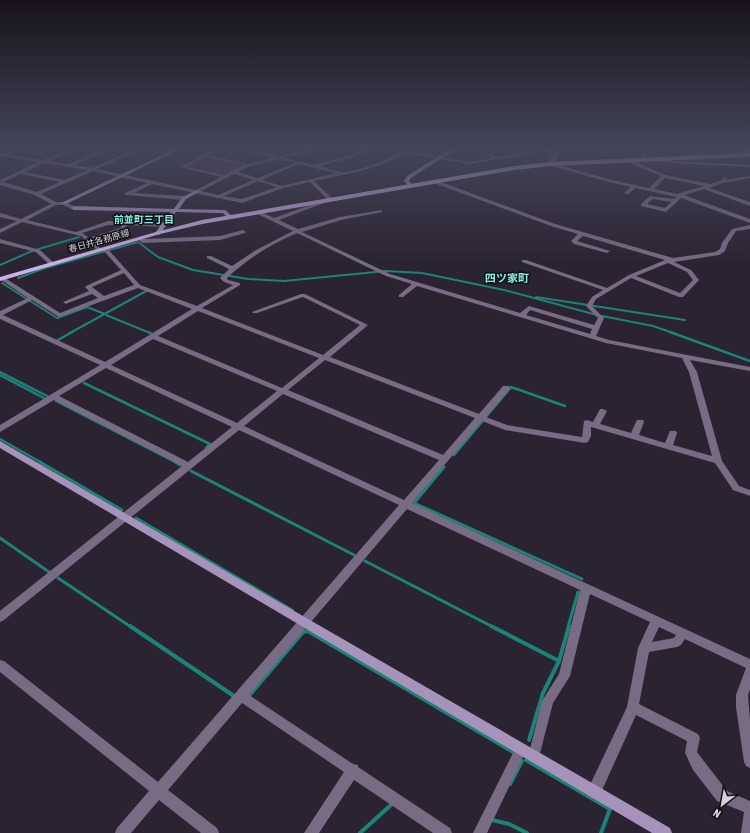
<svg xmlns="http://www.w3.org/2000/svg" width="750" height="833" font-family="'Asap Condensed','Noto Sans JP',sans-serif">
	<rect width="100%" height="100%" fill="#2b2331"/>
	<!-- green -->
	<polygon fill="#4b365c" points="207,157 242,165 243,165 222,175 187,167"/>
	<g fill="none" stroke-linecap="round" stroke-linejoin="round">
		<!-- stream-far3 -->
		<g stroke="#1b8377" stroke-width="2">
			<polyline points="0,265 32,251 79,237"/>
			<polyline points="18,278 45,268 138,242 158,257 193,270 248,279 284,281 386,271 422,273 504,290 597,315 653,326 673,333"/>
			<polyline points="2,283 57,318 87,307 105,314"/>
			<polyline points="536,297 685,320"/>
			<polyline points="106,315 150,333"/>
			<polyline points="70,333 148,290"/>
		</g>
		<!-- stream-far2 -->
		<g stroke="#1b8377" stroke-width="2.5">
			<polyline points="148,332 152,334"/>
			<polyline points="670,332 750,361"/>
			<polyline points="58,340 72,332"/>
			<polyline points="0,372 47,396"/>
			<polyline points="0,375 44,398"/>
			<polyline points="84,383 210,444 206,448"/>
			<polyline points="56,401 177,463"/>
			<polyline points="0,439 42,463"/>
			<polyline points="454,455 511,387 565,406"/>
		</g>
		<!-- stream-far1 -->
		<g stroke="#1b8377" stroke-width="3">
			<polyline points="40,462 122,510"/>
			<polyline points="175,462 180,465"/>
			<polyline points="444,467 414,503 582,579"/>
			<polyline points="191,471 354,555"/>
			<polyline points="136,518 292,610"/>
			<polyline points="0,538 49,572"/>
			<polyline points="365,561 493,627"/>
			<polyline points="58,578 131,627"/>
			<polyline points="568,627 578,592"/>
		</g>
		<!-- stream -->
		<g stroke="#1b8377" stroke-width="4">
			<polyline points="130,626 234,696"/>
			<polyline points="491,626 559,661"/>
			<polyline points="248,697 303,632 308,631 513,752"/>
			<polyline points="529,740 543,693 559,661 569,626"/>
			<polyline points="526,760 610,809 601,833"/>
			<polyline points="510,784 522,761"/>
			<polyline points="492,820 509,824 527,833"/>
			<polyline points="360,833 392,804"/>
		</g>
		<!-- street -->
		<g fill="#786b84" fill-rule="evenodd">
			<path d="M20 147H26L10 155 43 160 74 147H81L49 161 69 164 107 147H114L75 165 92 168 139 147H146L97 169 196 190 221 177 181 167 218 147H224L209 155 248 164 273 158 233 147H242L279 156 317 147H326L284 158 314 165 350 155 358 151 340 147C346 147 359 150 363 149 367 148 369 147 373 147L354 157 320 166C327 168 334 171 341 172 354 173 390 159 401 152L376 147H388L404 150 409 147H415L409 151 468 162 491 158 487 155 497 147H502L492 155 497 157 524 153 531 147H540L557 151 561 147H566L552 163 608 179 649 188 661 176 631 164 626 161V159H630L665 175 710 184 720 181 725 177 727 178 726 180 750 176V178L723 183 709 188 750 202V206L704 189 684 195 750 219V223L681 198 666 212 641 206V204L650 196 674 199 677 197 635 188 629 194H625V192L631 187 605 181 548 165 547 162 555 154 536 149 525 155 468 164 406 153C378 170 345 174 314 181L332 198V200L279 220 298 229 340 217 382 210V212L341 220 302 232 390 274 520 313 529 306 594 325 598 318 586 306 592 297 603 290 522 262V260H526L607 288 629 275 665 260 583 236 577 241 610 251 607 253 574 244 571 241 578 234 551 226 434 183V181H438L555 224 673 258 715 252 720 249 722 243 732 229 750 225V229L736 231 728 243 725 251 719 255 674 262 691 270 699 280 683 297H679L631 278 596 299 592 306 604 318 596 336 609 340 750 367V371L690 360 697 372 722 461 739 486 750 490V496L733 490 715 463 591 427V436L588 442 585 443 505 430 482 421 412 503 750 659V689L748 695 750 720V768L746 766 744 762 736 707V695L746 668 685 639 681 645 677 647 649 652 639 704 698 734 700 738 697 752 703 760 727 791 750 801V833H741L744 812 717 801 693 770 687 757 685 753 687 741 636 715 599 797 594 799 589 797 587 792 589 787 627 707 638 648 650 622 590 594 570 676 553 703 538 761 534 763 530 761 528 757 542 701 559 674 580 590 407 509 249 695 353 764 358 765V767L450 828 452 833H433L354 780 319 833H304L344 772 242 703 168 790 217 828 219 833H201L159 800 131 833H115L117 828 149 791 0 672V660L4 661 158 782 399 505 239 430 4 620 0 622V611L182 466 54 400 0 432V425L100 365 0 319V311L28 298 1 280V278H5L60 313 98 298 92 294 68 303 66 304 63 302 89 291 85 287 86 286 121 270 102 249 105 247 107 248 140 285 197 306 233 285 224 282 220 278 229 269 207 258V256H211L232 266 256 250 293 231 255 213V211H259L274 218 327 199 310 182 283 188 242 203 152 184 134 193 184 196 187 198 184 200 127 195H125V193L147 183 93 171 41 194 56 202H66L77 208 74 210 63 205H56L27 220 76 232 108 221 164 223 167 225 164 227 127 225 124 230 92 240 102 250 99 252 81 236 22 222 0 233V229L17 221 0 217V213L21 219 51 204 35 195 0 185V180L38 162 0 156V154H5ZM205 157 244 165 230 171 225 175 187 167ZM279 159 295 163 258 178 238 172 250 166ZM44 163 88 170 64 180 25 172ZM298 164 336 173 282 186 262 180ZM21 174 60 182 37 192 3 182ZM234 174 253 180 218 195 201 191ZM665 178 704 186 677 194 654 189ZM258 181 277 187 242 199 224 196ZM653 199 671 202 665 208 647 204ZM108 225H122L120 228 89 238 82 233ZM297 233 386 276 412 284 399 295V297H403L417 286 606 343 682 358 689 372 712 456 673 445 677 433 676 431H670L665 443 639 435 644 422 643 420H637L631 433 600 424 607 411 603 409H600L593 422 587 420 584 421 582 437 507 425 486 417 509 390 510 388 509 386H503L479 414 330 357 368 325 305 294H301L252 312 253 313H257L303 297 360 325 323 355 202 308 240 285V283L228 280 227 278C247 259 271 244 297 233ZM668 263 687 272 693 280 680 293 636 276ZM124 273 134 285 104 296 92 287ZM138 288 192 309 105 362 3 315 32 300 59 317ZM530 310 592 329 590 334 526 315ZM198 311 319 358 282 388 158 336ZM153 339 277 391 237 423 111 365ZM325 360 475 418 443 455 288 390ZM106 368 232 427 188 462 59 396ZM283 394 439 460 404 500 244 426ZM659 627 676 635 674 638 652 642Z"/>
			<polygon points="703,147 717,147 750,154 750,156 707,148 705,157 703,158 701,157"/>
			<polygon points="641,151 645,152 646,160 642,159"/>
			<polygon points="652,158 673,161 750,165 750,167 673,163 650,160 650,158"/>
			<polygon points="243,230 246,232 245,233 220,240 143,243 137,239 140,237 144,239 220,236"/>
			<polygon points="0,239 40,250 55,264 52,266 50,265 36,252 0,243"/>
			<polygon points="521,743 525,745 527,749 487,833 473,833 517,745"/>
		</g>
		<!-- secondary -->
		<g fill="#a792ba" fill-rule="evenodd">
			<polygon points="179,147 185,147 66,204 61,203"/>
			<polygon points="453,147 459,147 411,178 409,181 413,186 413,187 409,187 404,181 407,176"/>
			<polygon points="739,147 745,147 750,150 750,153"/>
			<polygon points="197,190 199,191 199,192 186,199 179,209 225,210 231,215 231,217 227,217 223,213 218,213 176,212 160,234 158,235 155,233 171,212 74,210 71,208 74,206 174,209 182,197"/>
			<polygon points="0,441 670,828 672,833 652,833 0,448"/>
		</g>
		<!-- primary -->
		<polygon fill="#cbb0e4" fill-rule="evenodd" points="750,153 750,157 550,166 515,170 202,224 160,234 0,281 0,277 156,232 202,220 515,166 550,162"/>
	</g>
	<!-- sky -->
	<linearGradient id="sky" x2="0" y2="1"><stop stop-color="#18131b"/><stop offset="0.56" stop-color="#44455a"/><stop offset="1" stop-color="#44455a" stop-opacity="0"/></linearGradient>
	<rect width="750" height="264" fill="url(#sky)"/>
	<g text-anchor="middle" stroke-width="3" stroke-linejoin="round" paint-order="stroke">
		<!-- far-street labels -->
		<g font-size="9" fill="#d5d0da" stroke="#110e14">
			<text transform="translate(99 241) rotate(-16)" y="3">春日井各務原線</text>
		</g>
		<!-- far-neighbourhood labels -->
		<g font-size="10" font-weight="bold" fill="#87efdf" stroke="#110e14">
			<text x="144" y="223">前並町三丁目</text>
		</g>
		<!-- far-quarter labels -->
		<g font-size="11" font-weight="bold" fill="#87efdf" stroke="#110e14">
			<text x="507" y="282">四ツ家町</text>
		</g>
	</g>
	<!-- north arrow -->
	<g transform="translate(722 805) rotate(211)" stroke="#110e14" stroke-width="3" paint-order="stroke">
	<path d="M0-3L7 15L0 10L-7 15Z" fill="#d5d0da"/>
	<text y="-6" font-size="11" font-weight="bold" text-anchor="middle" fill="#d5d0da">N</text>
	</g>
</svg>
